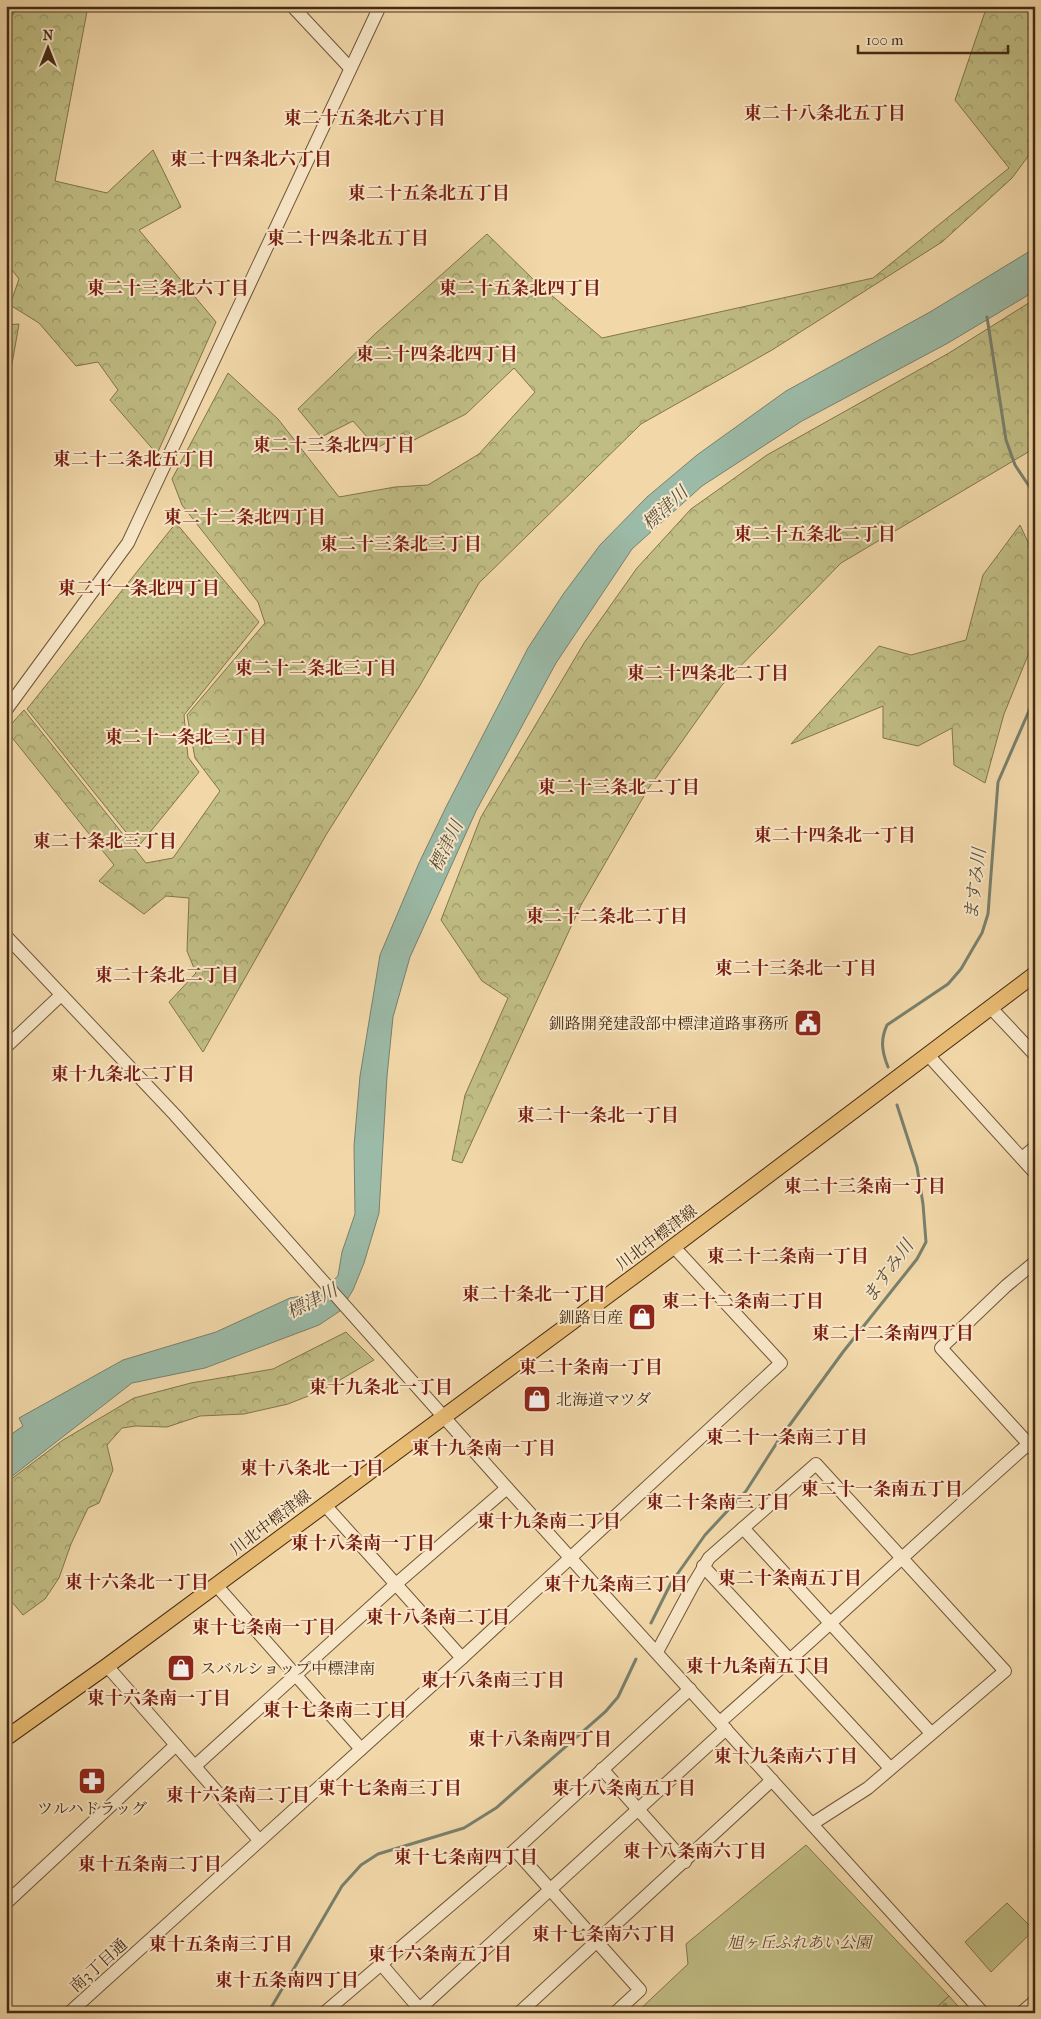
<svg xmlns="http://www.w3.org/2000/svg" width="1041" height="2019" font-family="'IM FELL French Canon','Noto Serif JP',serif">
	<defs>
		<pattern id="forest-crowns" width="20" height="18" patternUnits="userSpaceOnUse" patternTransform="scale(1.25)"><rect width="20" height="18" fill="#c0bd84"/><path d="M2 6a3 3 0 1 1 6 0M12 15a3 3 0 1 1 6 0" fill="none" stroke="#9e9a6b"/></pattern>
		<pattern id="cemetery-stones" width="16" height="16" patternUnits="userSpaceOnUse" patternTransform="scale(1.25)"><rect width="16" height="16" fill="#c0bd84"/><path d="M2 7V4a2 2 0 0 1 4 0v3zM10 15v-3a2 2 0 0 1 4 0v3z" fill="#9e9a6b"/></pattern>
		<pattern id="garden-dots" width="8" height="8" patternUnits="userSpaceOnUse" patternTransform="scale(1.25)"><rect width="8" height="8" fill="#c0bd84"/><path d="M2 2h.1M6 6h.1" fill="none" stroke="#9e9a6b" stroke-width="1.8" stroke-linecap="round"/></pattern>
	</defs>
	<rect width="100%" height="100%" fill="#f2d8a9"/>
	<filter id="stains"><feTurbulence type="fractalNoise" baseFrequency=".004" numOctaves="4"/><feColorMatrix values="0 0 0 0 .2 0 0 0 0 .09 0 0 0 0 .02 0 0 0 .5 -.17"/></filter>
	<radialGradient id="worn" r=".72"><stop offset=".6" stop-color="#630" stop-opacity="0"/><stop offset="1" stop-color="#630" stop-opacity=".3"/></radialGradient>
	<!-- green -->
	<g fill="#c0bd84" stroke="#82744c">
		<polygon points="806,1845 949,1996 931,2013 636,2013 688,1964 686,1944"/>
		<polygon points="1007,1903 1034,1930 991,1972 965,1942"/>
	</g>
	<!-- forest -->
	<g fill="url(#forest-crowns)" stroke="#82744c">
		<polygon points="6,6 88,6 55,181 107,193 153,150 181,207 139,230 216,322 157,454 110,400 118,390 98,362 76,366 39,323 10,305 19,279 6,262"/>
		<polygon points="987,6 1035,6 1035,147 1012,178 942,242 772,350 641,424 479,583 419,687 326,835 203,1052 169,1002 196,973 187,951 189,898 166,896 144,914 99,881 114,865 6,730 24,710 146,863 173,858 220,791 195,758 187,715 265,623 258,602 182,505 172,479 228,373 278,419 339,497 395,487 428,485 479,454 535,392 514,368 466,414 412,441 403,433 377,448 353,421 321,437 298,409 376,333 487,234 537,283 602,338 873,278 1009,168 955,100"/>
		<polygon points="1035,299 1035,448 841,563 722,685 648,789 581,905 462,1163 452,1160 465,1095 508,998 482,981 441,920 481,817 584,643 637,568 691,509 767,455 949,353"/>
		<polygon points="19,324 6,398 6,325"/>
		<polygon points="1020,525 1035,557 1035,632 1033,643 1004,714 985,783 954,765 952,728 918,746 883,738 883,706 791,744 879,646 911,655 966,640 983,575"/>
		<polygon points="346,1332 374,1360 321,1391 288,1404 244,1414 200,1416 167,1427 136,1426 122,1428 107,1445 113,1470 99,1503 88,1508 71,1544 59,1578 45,1599 23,1615 6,1595 6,1483 63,1440 134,1398 191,1383 273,1369"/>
	</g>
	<!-- cemetery -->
	<polygon fill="url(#cemetery-stones)" stroke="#82744c" points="949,1996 964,2013 931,2013"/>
	<!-- garden -->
	<polygon fill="url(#garden-dots)" stroke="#82744c" points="176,523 259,622 184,715 188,757 199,772 138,847 27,709"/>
	<!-- water -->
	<polygon fill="#9bbaa7" stroke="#79806d" points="1035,248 1035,291 948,343 802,421 702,486 632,549 556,663 476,811 410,957 393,1017 387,1076 379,1213 364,1263 353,1290 340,1311 319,1325 205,1368 132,1383 6,1481 6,1438 23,1426 19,1418 123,1360 216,1332 290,1298 319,1293 338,1276 342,1252 355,1214 354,1146 360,1076 380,955 419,863 446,807 528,648 564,593 600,545 647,497 697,455 786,391 930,312"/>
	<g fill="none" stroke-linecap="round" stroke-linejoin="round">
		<!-- stream -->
		<g stroke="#79806d" stroke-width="3">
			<polyline points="6,22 18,6"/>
			<polyline points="987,317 1006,440 1015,465 1035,495"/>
			<path d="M888 1067C882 1052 880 1040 887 1025L948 984 961 969 972 950 982 933 988 914 998 782 1035 697"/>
			<polyline points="651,1623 671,1583 705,1535 746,1491 778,1441 843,1352 917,1259 926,1242 923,1204 917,1167 897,1105"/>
			<polyline points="268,2013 342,1886 361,1865 378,1854 464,1828 496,1808 606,1711 618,1697 636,1659"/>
		</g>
		<!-- minor casing -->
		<g stroke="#70563a" stroke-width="14">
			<g id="minor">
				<polyline points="292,6 350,68"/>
				<polyline points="6,710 128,543 380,6"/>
				<polyline points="6,936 175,1115 507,1488 983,2013"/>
				<polyline points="991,1008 1035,1055"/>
				<polyline points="6,1047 61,995"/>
				<polyline points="928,1055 1035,1173"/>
				<polyline points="1022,1158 1035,1147"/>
				<polyline points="1035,1262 1006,1286 941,1348 1035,1451"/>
				<polyline points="324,1504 462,1658"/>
				<polyline points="743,1528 931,1733"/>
				<polyline points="703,1566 890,1768"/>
				<polyline points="216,1585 361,1749"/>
				<polyline points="657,1652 693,1585 709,1558 816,1464 1005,1671 868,1788 812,1824"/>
				<polyline points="107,1666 259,1840"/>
				<path d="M720 1722C826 1629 929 1532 1035 1438"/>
				<polyline points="195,1766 396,1584 507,1488"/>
				<polyline points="602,1769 685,1862"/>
				<polyline points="515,1850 640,1990 615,2013"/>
				<polyline points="6,1903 176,1745"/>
				<polyline points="381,1964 423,2013"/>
				<polyline points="69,2013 462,1658 781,1363 673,1246"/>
				<polyline points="324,2013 515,1850 690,1689"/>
				<polyline points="415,2013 726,1729"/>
				<polyline points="519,2013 772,1780"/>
				<polyline points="1021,2013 1035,2001"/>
			</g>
		</g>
		<!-- major casing -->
		<g stroke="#452a15" stroke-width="17">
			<polyline id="major" points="6,1738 107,1666 637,1274 1035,974"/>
		</g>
		<!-- minor -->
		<use href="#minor" stroke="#f7e6c7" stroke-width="12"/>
		<!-- major -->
		<use href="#major" stroke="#e9bc74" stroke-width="15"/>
	</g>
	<!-- icons -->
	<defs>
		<g id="civic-square" transform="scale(1.4375)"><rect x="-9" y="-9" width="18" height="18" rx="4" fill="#8f2418" stroke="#f7e6c7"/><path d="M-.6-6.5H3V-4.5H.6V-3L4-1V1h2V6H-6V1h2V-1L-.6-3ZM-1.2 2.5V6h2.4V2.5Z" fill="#fff"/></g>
		<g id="shop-square" transform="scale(1.4375)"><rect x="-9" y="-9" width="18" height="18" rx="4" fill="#8f2418" stroke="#f7e6c7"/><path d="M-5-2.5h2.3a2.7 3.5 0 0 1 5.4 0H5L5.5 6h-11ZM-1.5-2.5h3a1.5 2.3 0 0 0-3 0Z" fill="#fff"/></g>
		<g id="pharmacy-square" transform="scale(1.4375)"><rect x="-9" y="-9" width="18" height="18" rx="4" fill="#8f2418" stroke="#f7e6c7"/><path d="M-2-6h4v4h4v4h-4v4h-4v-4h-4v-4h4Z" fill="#fff"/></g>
	</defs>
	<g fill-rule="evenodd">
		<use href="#civic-square" x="808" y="1023"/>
		<use href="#shop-square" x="642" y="1317"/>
		<use href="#shop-square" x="537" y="1399"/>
		<use href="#shop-square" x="181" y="1668"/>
		<use href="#pharmacy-square" x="92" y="1781"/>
	</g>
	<g text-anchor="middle" stroke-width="4" stroke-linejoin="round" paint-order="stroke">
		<!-- poi labels -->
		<g font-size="16" fill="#452a15" stroke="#f7e6c7" text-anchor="end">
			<text x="789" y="1029">釧路開発建設部中標津道路事務所</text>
			<text x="623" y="1323">釧路日産</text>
			<text x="556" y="1405" text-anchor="start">北海道マツダ</text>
			<text x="200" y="1674" text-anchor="start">スバルショップ中標津南</text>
			<text x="92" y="1814" text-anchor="middle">ツルハドラッグ</text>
		</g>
		<!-- street labels -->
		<g font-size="16" fill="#452a15" stroke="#f7e6c7">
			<text transform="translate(656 1237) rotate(-37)" y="6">川北中標津線</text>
			<text transform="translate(270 1522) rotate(-37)" y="6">川北中標津線</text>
			<text transform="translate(98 1965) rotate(-42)" y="6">南3丁目通</text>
		</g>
		<!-- park labels -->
		<g font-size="16" font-style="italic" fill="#5e472b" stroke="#f7e6c7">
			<text x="799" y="1948">旭ヶ丘ふれあい公園</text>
		</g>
		<!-- neighbourhood labels -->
		<g font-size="18" font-weight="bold" fill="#7a1f14" stroke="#f7e6c7">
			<text x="825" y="119">東二十八条北五丁目</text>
			<text x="365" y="124">東二十五条北六丁目</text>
			<text x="251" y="165">東二十四条北六丁目</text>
			<text x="429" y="199">東二十五条北五丁目</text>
			<text x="348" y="244">東二十四条北五丁目</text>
			<text x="168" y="294">東二十三条北六丁目</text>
			<text x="520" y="294">東二十五条北四丁目</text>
			<text x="437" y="360">東二十四条北四丁目</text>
			<text x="334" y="451">東二十三条北四丁目</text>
			<text x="134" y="465">東二十二条北五丁目</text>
			<text x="245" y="523">東二十二条北四丁目</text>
			<text x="815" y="540">東二十五条北二丁目</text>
			<text x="401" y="550">東二十三条北三丁目</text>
			<text x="139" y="594">東二十一条北四丁目</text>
			<text x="316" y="674">東二十二条北三丁目</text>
			<text x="708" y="679">東二十四条北二丁目</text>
			<text x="186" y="743">東二十一条北三丁目</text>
			<text x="619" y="793">東二十三条北二丁目</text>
			<text x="835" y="841">東二十四条北一丁目</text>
			<text x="105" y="847">東二十条北三丁目</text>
			<text x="607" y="922">東二十二条北二丁目</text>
			<text x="796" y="974">東二十三条北一丁目</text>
			<text x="167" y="981">東二十条北二丁目</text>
			<text x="123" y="1080">東十九条北二丁目</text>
			<text x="598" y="1121">東二十一条北一丁目</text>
			<text x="865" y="1192">東二十三条南一丁目</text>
			<text x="788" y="1262">東二十二条南一丁目</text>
			<text x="534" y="1300">東二十条北一丁目</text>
			<text x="743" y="1307">東二十二条南二丁目</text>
			<text x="893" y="1339">東二十二条南四丁目</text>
			<text x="591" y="1373">東二十条南一丁目</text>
			<text x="381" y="1393">東十九条北一丁目</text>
			<text x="787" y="1443">東二十一条南三丁目</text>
			<text x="484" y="1454">東十九条南一丁目</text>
			<text x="312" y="1474">東十八条北一丁目</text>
			<text x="882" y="1495">東二十一条南五丁目</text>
			<text x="718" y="1508">東二十条南三丁目</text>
			<text x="549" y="1527">東十九条南二丁目</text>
			<text x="363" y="1549">東十八条南一丁目</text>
			<text x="790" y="1584">東二十条南五丁目</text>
			<text x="137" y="1588">東十六条北一丁目</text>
			<text x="616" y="1590">東十九条南三丁目</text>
			<text x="438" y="1623">東十八条南二丁目</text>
			<text x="264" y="1633">東十七条南一丁目</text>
			<text x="758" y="1672">東十九条南五丁目</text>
			<text x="493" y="1686">東十八条南三丁目</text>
			<text x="159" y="1704">東十六条南一丁目</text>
			<text x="335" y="1716">東十七条南二丁目</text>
			<text x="540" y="1745">東十八条南四丁目</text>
			<text x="786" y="1762">東十九条南六丁目</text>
			<text x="390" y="1794">東十七条南三丁目</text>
			<text x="624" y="1794">東十八条南五丁目</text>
			<text x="238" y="1801">東十六条南二丁目</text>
			<text x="695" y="1857">東十八条南六丁目</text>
			<text x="466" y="1863">東十七条南四丁目</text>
			<text x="150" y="1870">東十五条南二丁目</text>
			<text x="604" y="1940">東十七条南六丁目</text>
			<text x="221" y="1950">東十五条南三丁目</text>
			<text x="440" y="1960">東十六条南五丁目</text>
			<text x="287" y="1986">東十五条南四丁目</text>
		</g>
		<!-- water labels -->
		<g font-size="18" font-style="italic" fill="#5a4e3a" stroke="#f7e6c7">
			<text transform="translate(665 508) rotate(-43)" y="6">標津川</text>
			<text transform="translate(446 846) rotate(-64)" y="6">標津川</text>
			<text transform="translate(975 884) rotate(-83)" y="6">ますみ川</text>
			<text transform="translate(888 1271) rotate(-54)" y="6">ますみ川</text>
			<text transform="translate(312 1301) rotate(-27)" y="6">標津川</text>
		</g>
	</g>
	<!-- margin -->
	<rect width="1041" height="2019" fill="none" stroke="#f2d8a9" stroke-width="25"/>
	<rect x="8" y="8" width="1026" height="2004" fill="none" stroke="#452a15" stroke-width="2.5"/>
	<rect x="12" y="12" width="1016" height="1994" fill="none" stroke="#452a15"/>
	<!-- north arrow -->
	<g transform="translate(48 48)" stroke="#f7e6c7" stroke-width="4" paint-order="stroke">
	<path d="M0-4L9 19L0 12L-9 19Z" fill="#452a15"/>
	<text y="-8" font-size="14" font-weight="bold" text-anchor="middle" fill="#452a15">N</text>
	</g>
	<!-- scale -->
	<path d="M858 45v8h150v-8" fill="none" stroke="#452a15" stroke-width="2.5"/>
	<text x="866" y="45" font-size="15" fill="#452a15" stroke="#f7e6c7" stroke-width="4" paint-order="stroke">100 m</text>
	<rect width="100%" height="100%" filter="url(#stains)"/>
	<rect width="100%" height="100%" fill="url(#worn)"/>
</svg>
